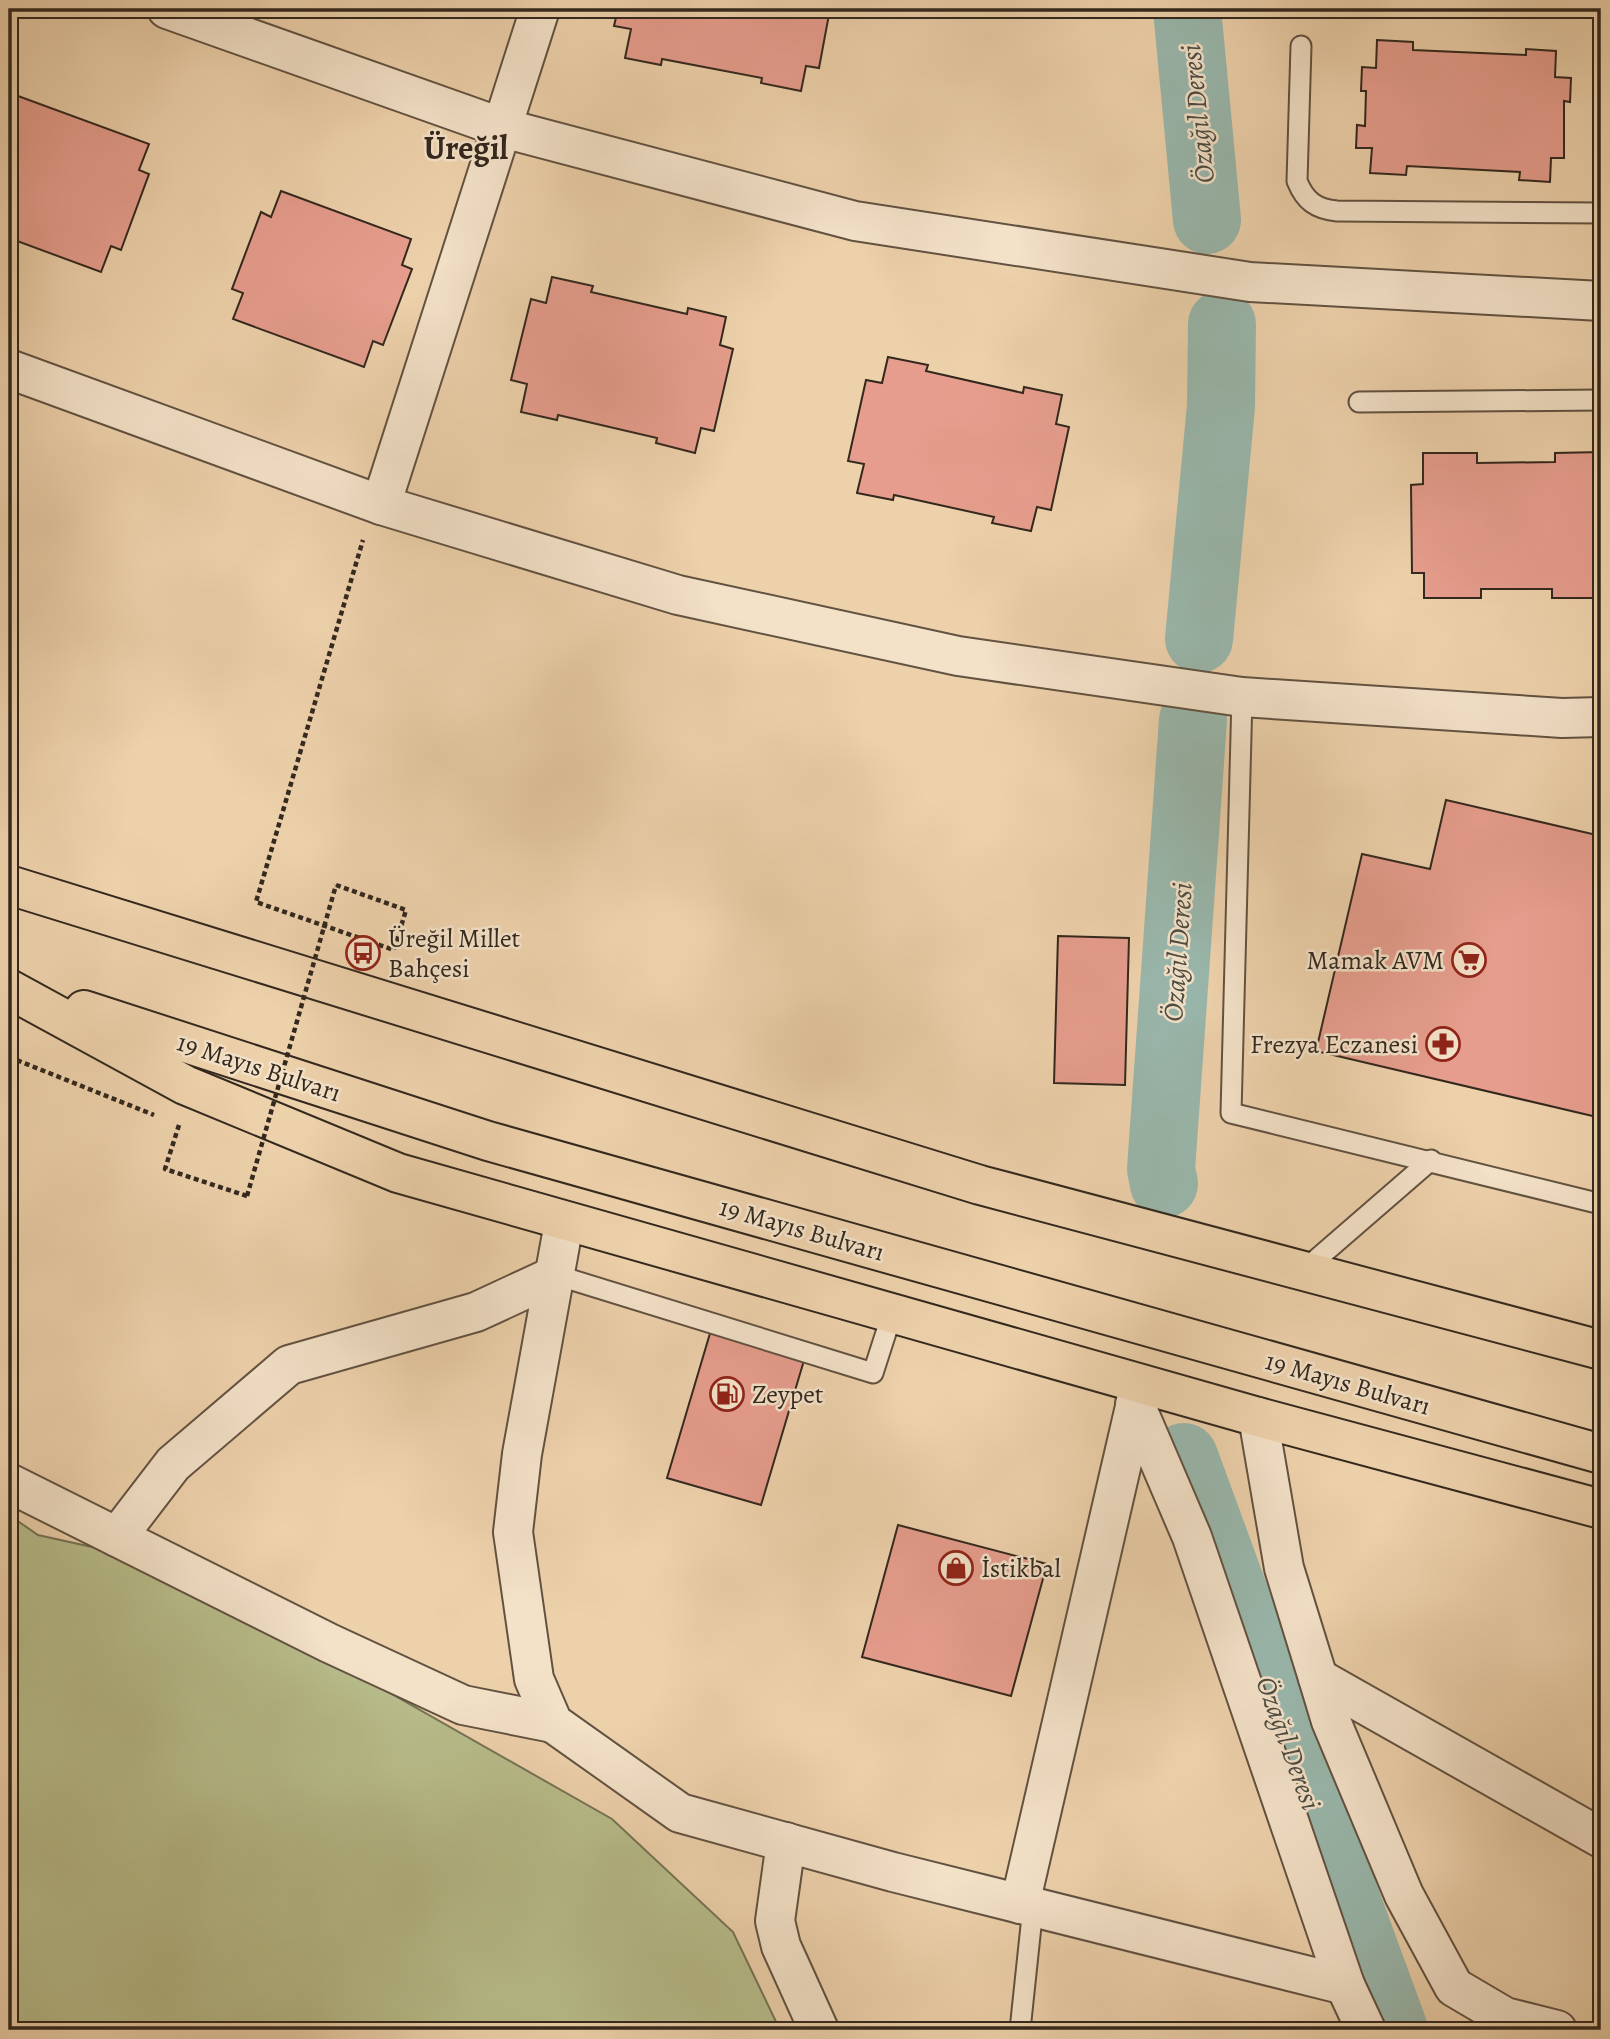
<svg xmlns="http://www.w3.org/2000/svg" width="1610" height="2039" font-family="Alegreya,serif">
	<rect width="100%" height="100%" fill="#edd1ab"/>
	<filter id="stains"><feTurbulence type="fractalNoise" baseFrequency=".00286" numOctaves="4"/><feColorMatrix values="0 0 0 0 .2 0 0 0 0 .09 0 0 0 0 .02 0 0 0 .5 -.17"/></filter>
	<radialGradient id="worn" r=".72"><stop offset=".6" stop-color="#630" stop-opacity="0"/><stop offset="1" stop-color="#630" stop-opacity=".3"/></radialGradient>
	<!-- green -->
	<polygon fill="#b7bc8a" stroke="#757254" stroke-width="2" points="9,1515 38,1535 119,1553 353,1672 612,1819 733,1932 780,2030 9,2030"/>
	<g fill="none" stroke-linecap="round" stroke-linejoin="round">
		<!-- river -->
		<g stroke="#99b7ac" stroke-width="68">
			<polyline points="1187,9 1207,220"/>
			<polyline points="1199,639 1221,406 1222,324"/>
			<polyline points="1164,1184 1161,1169 1193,720"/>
			<polyline points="1184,1457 1394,2030"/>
		</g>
	</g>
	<!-- building -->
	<g fill="#e69d8d" stroke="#33281e" stroke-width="2">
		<polygon points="618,9 830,9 819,68 806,66 801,91 761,83 762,78 662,59 661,65 625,58 631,29 614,26"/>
		<polygon points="1377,40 1413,42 1413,50 1526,55 1526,49 1556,51 1555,77 1571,78 1570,102 1564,101 1564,158 1551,158 1550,182 1519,180 1520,172 1407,166 1406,175 1370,173 1372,148 1356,148 1357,125 1365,126 1366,91 1361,91 1362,67 1376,68"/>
		<polygon points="18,96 149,144 139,170 149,174 121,250 111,246 101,272 9,238 9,121"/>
		<polygon points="281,191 411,239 402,265 412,269 383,345 373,341 364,367 233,319 243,293 232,289 261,212 271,217"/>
		<polygon points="552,277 593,286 591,292 687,314 688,308 726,317 720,345 733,349 714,431 701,428 695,453 656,443 657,438 558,415 557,420 521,412 527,384 511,380 531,299 546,303"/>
		<polygon points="888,357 928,365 926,371 1023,393 1024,387 1062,395 1056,424 1069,427 1051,510 1037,507 1031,531 992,523 994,517 894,495 893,500 857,493 864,464 848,461 866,380 882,383"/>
		<polygon points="1601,452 1601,598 1552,598 1552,589 1481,589 1481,598 1424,598 1424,573 1412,573 1411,485 1423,484 1423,453 1477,453 1477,463 1555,462 1555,453"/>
		<polygon points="1446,800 1601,836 1601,1118 1316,1051 1362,854 1430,869"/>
		<polygon points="1058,936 1129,938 1125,1085 1054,1083"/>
		<polygon points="711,1330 805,1357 761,1505 667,1478"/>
		<polygon points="898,1525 1047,1564 1011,1696 862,1657"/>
	</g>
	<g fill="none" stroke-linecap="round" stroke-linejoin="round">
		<!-- service casing -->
		<g stroke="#625241" stroke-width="23">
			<g id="service">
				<path d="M1301 46 1297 181C1305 201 1316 209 1337 211L1601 213"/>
				<polyline points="1359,402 1601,400"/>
				<polyline points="1242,697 1231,1113 1601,1204"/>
				<polyline points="1303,1271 1431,1160"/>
				<polyline points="556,1275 873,1373 892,1314"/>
				<polyline points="1020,2030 1033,1907"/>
			</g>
		</g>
		<!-- minor casing -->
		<g stroke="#625241" stroke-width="42">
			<g id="minor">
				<polyline points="167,9 503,128 855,221 1250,282 1601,301"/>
				<polyline points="9,369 381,505 678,595 958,656 1242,697 1562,718 1601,717"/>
				<polyline points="381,505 540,9"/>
				<polyline points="564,1223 522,1454 513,1532 534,1679 553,1723 680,1813 893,1872 1345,1985"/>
				<polyline points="1135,1404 1192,1537 1345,1985 1366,2030"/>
				<polyline points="1258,1417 1284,1568 1318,1678 1331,1721 1404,1895 1454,1987 1505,2017 1557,2030"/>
				<polyline points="9,1483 329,1643 463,1705 553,1723"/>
				<polyline points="117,1537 173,1464 289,1365 476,1312 556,1275"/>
				<polyline points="1318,1678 1601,1838"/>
				<polyline points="786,1842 775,1921 781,1946 819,2030"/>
				<polyline points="1020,1904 1137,1398"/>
			</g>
		</g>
		<!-- trunk casing -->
		<g stroke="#33281e" stroke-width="42">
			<g id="trunk">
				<polyline points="9,885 980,1185 1601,1350"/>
				<polyline points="9,989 185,1085 398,1173 1258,1417 1601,1509"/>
				<polyline points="84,1010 488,1141 1601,1454"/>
			</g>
		</g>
		<!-- path -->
		<g stroke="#33281e" stroke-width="4.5" stroke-dasharray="5 3.5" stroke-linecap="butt">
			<polyline points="336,885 406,910 394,950 256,902 363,540"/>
			<polyline points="9,1057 154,1115"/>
			<polyline points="179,1125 165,1169 247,1196"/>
		</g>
		<!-- service -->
		<use href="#service" stroke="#f3e1c8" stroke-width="19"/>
		<!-- minor -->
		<use href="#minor" stroke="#f3e1c8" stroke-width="38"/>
		<!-- trunk -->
		<use href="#trunk" stroke="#edd1ab" stroke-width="38"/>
		<!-- path-bridge -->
		<polyline stroke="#33281e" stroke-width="4.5" stroke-dasharray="5 3.5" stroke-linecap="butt" points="247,1196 336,885"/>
	</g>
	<!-- icons -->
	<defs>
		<g id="bus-ring" transform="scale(1.75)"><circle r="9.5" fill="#f3e1c8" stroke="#8f2418" stroke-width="1.5"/><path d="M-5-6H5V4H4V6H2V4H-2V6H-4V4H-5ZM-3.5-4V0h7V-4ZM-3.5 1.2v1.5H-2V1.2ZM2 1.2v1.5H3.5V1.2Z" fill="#8f2418"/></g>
		<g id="supermarket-ring" transform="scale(1.75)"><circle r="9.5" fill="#f3e1c8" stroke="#8f2418" stroke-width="1.5"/><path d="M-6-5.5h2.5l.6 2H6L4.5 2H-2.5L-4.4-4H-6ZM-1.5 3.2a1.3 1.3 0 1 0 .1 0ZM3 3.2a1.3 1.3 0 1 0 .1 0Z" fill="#8f2418"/></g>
		<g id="pharmacy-ring" transform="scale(1.75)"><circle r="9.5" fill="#f3e1c8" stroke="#8f2418" stroke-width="1.5"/><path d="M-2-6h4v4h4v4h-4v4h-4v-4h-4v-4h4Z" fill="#8f2418"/></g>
		<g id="fuel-ring" transform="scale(1.75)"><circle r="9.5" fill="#f3e1c8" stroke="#8f2418" stroke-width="1.5"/><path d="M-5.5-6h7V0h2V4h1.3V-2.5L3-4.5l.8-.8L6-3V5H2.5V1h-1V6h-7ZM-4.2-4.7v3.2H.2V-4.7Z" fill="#8f2418"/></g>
		<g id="shop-ring" transform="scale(1.75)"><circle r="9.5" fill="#f3e1c8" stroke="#8f2418" stroke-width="1.5"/><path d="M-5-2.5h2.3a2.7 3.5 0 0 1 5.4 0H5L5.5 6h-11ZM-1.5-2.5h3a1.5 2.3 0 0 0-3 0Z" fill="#8f2418"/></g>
	</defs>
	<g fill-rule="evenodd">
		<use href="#bus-ring" x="363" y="953"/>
		<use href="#supermarket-ring" x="1469" y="960"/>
		<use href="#pharmacy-ring" x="1443" y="1044"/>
		<use href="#fuel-ring" x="727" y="1394"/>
		<use href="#shop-ring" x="956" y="1568"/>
	</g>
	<g text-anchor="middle" stroke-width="5" stroke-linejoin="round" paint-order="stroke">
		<!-- poi labels -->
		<g font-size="26" fill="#33281e" stroke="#f3e1c8" text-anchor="start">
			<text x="388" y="947">Üreğil Millet<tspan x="388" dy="30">Bahçesi</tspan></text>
			<text x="1444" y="969" text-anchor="end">Mamak AVM</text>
			<text x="1418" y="1053" text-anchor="end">Frezya Eczanesi</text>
			<text x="752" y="1403">Zeypet</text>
			<text x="981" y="1577">İstikbal</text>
		</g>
		<!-- street labels -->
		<g font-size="26" fill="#33281e" stroke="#f3e1c8">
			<text transform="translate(259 1067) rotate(18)" y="9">19 Mayıs Bulvarı</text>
			<text transform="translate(802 1229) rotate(16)" y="9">19 Mayıs Bulvarı</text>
			<text transform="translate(1348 1383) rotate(16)" y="9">19 Mayıs Bulvarı</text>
		</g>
		<!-- water labels -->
		<g font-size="28" font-style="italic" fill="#4c4c42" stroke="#f3e1c8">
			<text transform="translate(1197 114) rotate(-96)" y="10">Özağıl Deresi</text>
			<text transform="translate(1177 952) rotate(-86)" y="10">Özağıl Deresi</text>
			<text transform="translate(1289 1743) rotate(70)" y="10">Özağıl Deresi</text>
		</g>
		<!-- district labels -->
		<g font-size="33" font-weight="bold" fill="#33281e" stroke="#f3e1c8">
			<text x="466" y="159">Üreğil</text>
		</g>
	</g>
	<!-- margin -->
	<rect width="1610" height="2039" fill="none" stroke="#edd1ab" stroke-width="35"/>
	<rect x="10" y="10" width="1589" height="2018" fill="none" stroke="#33281e" stroke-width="3.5"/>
	<rect x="18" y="18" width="1575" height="2004" fill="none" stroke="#33281e" stroke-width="2"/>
	<rect width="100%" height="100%" filter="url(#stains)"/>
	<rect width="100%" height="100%" fill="url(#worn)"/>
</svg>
